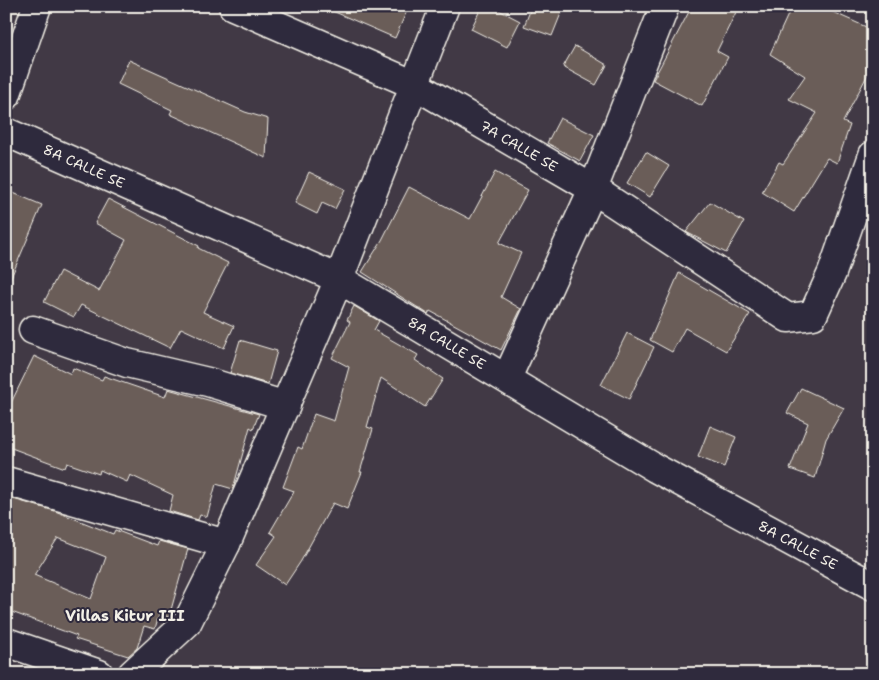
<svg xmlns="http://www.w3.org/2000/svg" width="879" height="680" font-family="'Shantell Sans',sans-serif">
	<rect width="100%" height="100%" fill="#413945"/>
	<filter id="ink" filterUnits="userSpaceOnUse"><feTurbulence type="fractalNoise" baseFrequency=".02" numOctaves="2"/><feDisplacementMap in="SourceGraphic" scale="10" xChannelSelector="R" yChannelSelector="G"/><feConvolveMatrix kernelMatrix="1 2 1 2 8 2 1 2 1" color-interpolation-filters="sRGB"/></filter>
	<g filter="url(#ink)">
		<!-- building -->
		<g fill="#6b5d59" stroke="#f4f1e8" fill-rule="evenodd">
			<polygon points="321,6 409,6 395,38"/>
			<polygon points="482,6 491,6 520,21 507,47 471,29"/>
			<polygon points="532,6 564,6 552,36 524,26"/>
			<polygon points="692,6 739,6 717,51 728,57 702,106 653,80"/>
			<polygon points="792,6 819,6 873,30 873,40 866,68 870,70 843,122 850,125 837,163 827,158 794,212 762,192 779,162 783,164 817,113 789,99 805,76 770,54"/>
			<polygon points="575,46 607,65 596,85 563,67"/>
			<polygon points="129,60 245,112 268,119 266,158 170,114 172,110 118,84"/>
			<polygon points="560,118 594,135 580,161 547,143"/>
			<polygon points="646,152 669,166 650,197 627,183"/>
			<polygon points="309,172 345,189 335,209 322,203 317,214 295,203"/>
			<polygon points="495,172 528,190 499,243 521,253 501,297 521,309 501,350 430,311 428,314 362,272 382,240 409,187 470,219"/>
			<polygon points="6,190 42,205 6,289"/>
			<polygon points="108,199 199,246 198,248 228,263 203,312 234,326 224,348 181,328 170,348 81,305 74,317 44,302 60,271 99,291 126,240 95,223"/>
			<polygon points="710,202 744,222 726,253 686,232"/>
			<polygon points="679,273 750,314 726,351 685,328 672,352 650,340"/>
			<polygon points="354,306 379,321 374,330 418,355 415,360 443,379 425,407 381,378 367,427 373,429 360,472 362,472 347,509 333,503 301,561 285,585 256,565 276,536 270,532 294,491 283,487 298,447 302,449 314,414 334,421 349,367 332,358 350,322 347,320"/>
			<polygon points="627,333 654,347 629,399 601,385"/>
			<polygon points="240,340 277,351 268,384 230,373"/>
			<polygon points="34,356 71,374 73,368 102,380 104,376 165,397 168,389 259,414 253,429 250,427 233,489 216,484 207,517 200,515 198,520 169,511 173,495 130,475 127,482 100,470 99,474 67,463 65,468 6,446 6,413"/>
			<polygon points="801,388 844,408 826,439 815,478 790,469 808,423 787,413"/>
			<polygon points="710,426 736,437 724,467 698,457"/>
			<path d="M6 497 55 511 113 534 115 530 157 546 159 541 188 549 169 617 159 614 155 629 144 626 137 648 128 656 75 639 77 636 6 610ZM58 538 106 557 91 599 34 575Z"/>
		</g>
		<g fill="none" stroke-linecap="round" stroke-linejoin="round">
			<!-- minor casing -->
			<g stroke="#f4f1e8" stroke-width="31">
				<g id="minor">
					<polyline points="233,6 415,85 593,189 788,318 813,315 832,273 873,155"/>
					<polyline points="6,96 37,6"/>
					<polyline points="6,132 339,279 655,468 873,586"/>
					<polyline points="33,330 127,363 208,382 286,406"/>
					<polyline points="507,378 593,189 665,6"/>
					<polyline points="6,481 226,544"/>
					<polyline points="6,642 99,674"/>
					<polyline points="132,674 187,623 226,544 339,279 445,6"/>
				</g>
			</g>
			<!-- minor -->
			<use href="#minor" stroke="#2f2a3d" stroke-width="28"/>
		</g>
	</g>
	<g text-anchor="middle" stroke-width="4" stroke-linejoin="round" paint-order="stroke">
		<!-- street labels -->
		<g font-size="14" fill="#f4f1e8" stroke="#2f2a3d">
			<text transform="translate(519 146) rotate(30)" y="5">7A CALLE SE</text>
			<text transform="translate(84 166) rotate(24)" y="5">8A CALLE SE</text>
			<text transform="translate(447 343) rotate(31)" y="5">8A CALLE SE</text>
			<text transform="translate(798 545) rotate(28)" y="5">8A CALLE SE</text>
		</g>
		<!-- neighbourhood labels -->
		<g font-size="15" font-weight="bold" fill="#f4f1e8" stroke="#2f2a3d">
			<text x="125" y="621">Villas Kitur III</text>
		</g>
	</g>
	<!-- margin -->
	<rect width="879" height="680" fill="none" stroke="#2f2a3d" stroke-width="25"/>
	<rect x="12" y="12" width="854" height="655" fill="none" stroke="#f4f1e8" stroke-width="2" filter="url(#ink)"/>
</svg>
